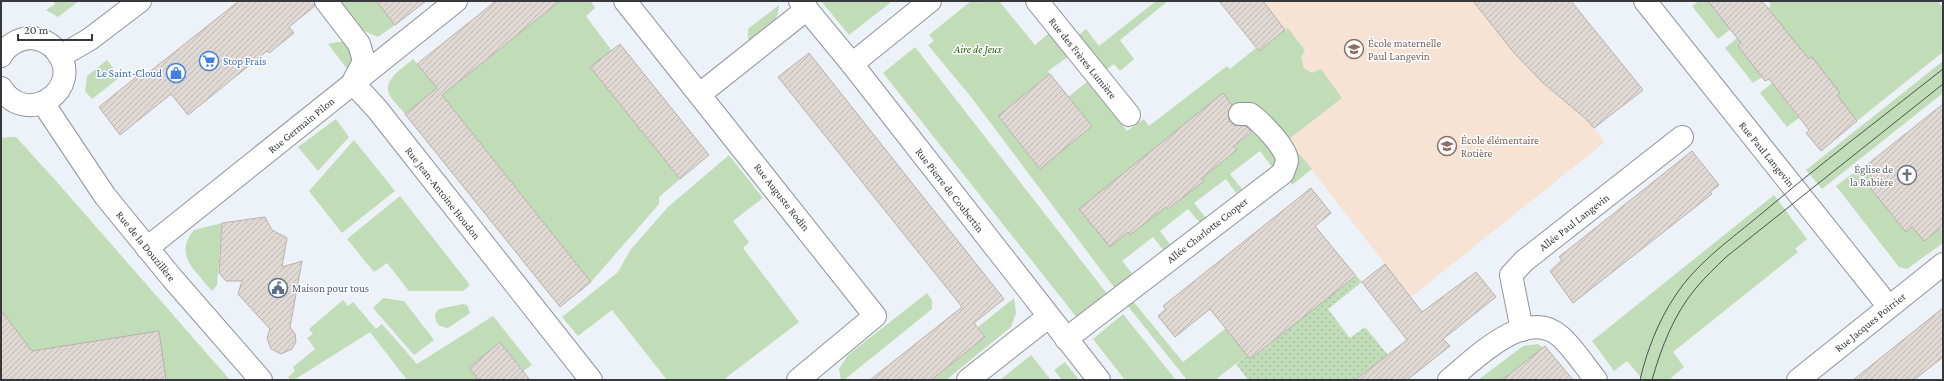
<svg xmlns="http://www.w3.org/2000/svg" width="1944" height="381" font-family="'Crimson Pro',serif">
	<defs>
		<pattern id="garden-dots" width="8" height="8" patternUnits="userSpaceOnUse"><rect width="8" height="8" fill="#c1ddb8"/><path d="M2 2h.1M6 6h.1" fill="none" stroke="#a6be9f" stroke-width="1.8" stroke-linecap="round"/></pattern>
		<pattern id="building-hatch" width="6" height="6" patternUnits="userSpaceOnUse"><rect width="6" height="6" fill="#dfd8d3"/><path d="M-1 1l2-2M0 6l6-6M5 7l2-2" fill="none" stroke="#c0bab6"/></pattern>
	</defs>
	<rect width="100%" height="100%" fill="#edf2f8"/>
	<!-- education -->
	<polygon fill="#f7e3d4" points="1219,1 1571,1 1643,90 1594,128 1605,142 1411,297 1288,140 1342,98 1304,68 1301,58 1305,50 1288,28 1259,51"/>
	<!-- green -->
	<g fill="#c1ddb8">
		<polygon points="53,1 79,1 58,17 46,10 55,4"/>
		<polygon points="339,1 376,1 395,25 378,37 362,30"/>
		<polygon points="560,1 591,1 595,8 586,16 612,51 591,68 680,179 659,197 659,204 591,282 442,95"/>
		<polygon points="821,1 889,1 890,3 849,35"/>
		<path d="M971 1H980L982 3 984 1H999L1035 45 1049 33 1069 56 1048 71 1050 74 998 116 1040 169 1054 157 1075 132 1079 137 1092 126 1068 97 1087 82 1127 131 1144 119 1149 126 1227 66 1230 69 1256 48 1259 51 1288 28 1305 50 1301 58 1304 68 1312 73 1321 69 1342 98 1288 140C1270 118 1264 98 1232 105L1223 94 1079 209 1128 232 1166 207 1169 209 1186 195 1202 178 1237 150 1235 146 1254 131 1277 158 1276 163 1272 167 1260 151 1230 174 1242 189 1236 193 1226 179 1194 203 1206 218 1200 223 1188 209 1160 231 1172 247 1165 252 1153 237 1122 261 1134 276 1116 290 971 97 928 45 934 41 929 35Z"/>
		<polygon points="1156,1 1168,1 1120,40 1134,59 1120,71 1114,64 1107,69 1079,35 1086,29 1099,46"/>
		<polygon points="1699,1 1708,1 1731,29 1718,39 1692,6"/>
		<polygon points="1768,1 1938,1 1943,8 1943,52 1857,121 1768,8 1771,5"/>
		<path d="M779 5C778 24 767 32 753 44L748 39V29Z"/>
		<polygon points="1737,38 1741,43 1738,46 1762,77 1753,83 1725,48"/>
		<polygon points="337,42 345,42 357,53 351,74 328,44"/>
		<polygon points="915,47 1108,295 1078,319 883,73"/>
		<path d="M413 59 437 88 405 114C401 108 392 101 389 94 383 79 404 67 413 59Z"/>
		<polygon points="107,60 120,77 92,99 85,91 87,76"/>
		<polygon points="1943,61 1943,93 1822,189 1806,170"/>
		<polygon points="1772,83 1799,118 1787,127 1760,93"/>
		<polygon points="336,119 349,137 318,171 298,147"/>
		<polygon points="10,137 16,137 56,181 230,380 1,380 1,138"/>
		<polygon points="354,140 395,191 342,233 309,191"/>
		<polygon points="1295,149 1312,169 1292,185 1288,179 1297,159"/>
		<polygon points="729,155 763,198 733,221 749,242 743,248 799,322 723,380 667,380 612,310 578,336 562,317 618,272 631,249 668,207"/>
		<polygon points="1863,166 1877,183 1870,188 1906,232 1912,227 1924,241 1940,228 1943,232 1943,243 1907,269 1899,267 1836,186"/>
		<polygon points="1774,195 1807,239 1795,249 1798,252 1673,352 1684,367 1671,378 1672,380 1643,380 1627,361 1614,371 1592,341"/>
		<polygon points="400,196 470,285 463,291 409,291 387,263 374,272 347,239"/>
		<path d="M222 223 217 285 212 291C196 271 173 255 194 230Z"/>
		<polygon points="927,293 932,300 932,309 844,380 841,380 839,369 848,355"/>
		<polygon points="383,298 404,301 434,340 414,355 373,308"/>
		<polygon points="1014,298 1016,313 1011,327 946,380 931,380 985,337 978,327"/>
		<polygon points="343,300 348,306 353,302 376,329 382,324 417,364 493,316 532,365 523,371 500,342 469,368 479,380 407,380 370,332 294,380 290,380 288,377 295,371 293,367 315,349 307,338 313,334 309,329"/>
		<polygon points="1132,300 1183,362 1226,328 1247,355 1215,380 1187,380 1127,305"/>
		<path d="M463 304 467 305 470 313 448 328C439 327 435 324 435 314L439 309Z"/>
		<polygon points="1123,314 1176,380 1125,380 1093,339"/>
		<polygon points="1538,344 1543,348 1503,380 1478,380 1523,346"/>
		<polygon points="1031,355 1051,380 1000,380"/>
		<polygon points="1065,362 1079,380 1062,380 1054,370"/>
	</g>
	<!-- garden -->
	<polygon fill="url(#garden-dots)" points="1355,275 1362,282 1328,309 1350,338 1365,327 1388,355 1355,380 1248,380 1236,364 1247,355 1251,359"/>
	<!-- building -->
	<g fill="url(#building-hatch)" stroke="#b8b1ac">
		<polygon points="239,1 314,1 315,6 289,27 294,33 269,53 267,51 188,115 171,94 120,135 99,107 140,74 143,77"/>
		<polygon points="376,1 426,1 395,25"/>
		<polygon points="496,1 560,1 442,95 591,282 560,307 405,114 437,88 417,64"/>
		<polygon points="1219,1 1263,1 1285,30 1259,51"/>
		<polygon points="1473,1 1571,1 1643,90 1594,128 1586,119 1542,82 1515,54"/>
		<polygon points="1708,1 1762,1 1809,59 1812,57 1840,93 1837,95 1857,121 1821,151 1806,133 1809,130 1769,79 1765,81 1738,46 1741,43"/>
		<polygon points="620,44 709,155 680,179 590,67"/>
		<polygon points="809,53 1004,299 974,323 985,337 931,380 870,380 962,307 778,77"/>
		<polygon points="1050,74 1092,126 1040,169 998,116"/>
		<polygon points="1223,93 1232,105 1228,114 1229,121 1234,125 1246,126 1252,132 1234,146 1237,150 1202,178 1204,181 1168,209 1166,207 1130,235 1128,232 1110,247 1079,209"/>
		<polygon points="1943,104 1943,226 1924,241 1912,227 1906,232 1870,188 1877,183 1864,167"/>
		<polygon points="1692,151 1719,185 1710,192 1712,194 1573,303 1550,271 1562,260 1559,257"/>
		<polygon points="1311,188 1331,213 1315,226 1356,276 1250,359 1210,309 1175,337 1158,316 1166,309 1163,306"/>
		<polygon points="265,217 272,230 287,238 282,267 302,261 290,327 295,334 296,342 292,349 281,354 271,349 267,338 270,329 238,294 242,281 226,281 219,273 222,223"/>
		<polygon points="1385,264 1422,312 1476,272 1496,297 1443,339 1450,346 1407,380 1355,380 1407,340 1362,282"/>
		<polygon points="1943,308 1943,357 1914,380 1853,380"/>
		<polygon points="1,310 32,351 159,331 166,380 1,380"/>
		<polygon points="500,342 530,380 479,380 469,368"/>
		<polygon points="1545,346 1573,380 1502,380"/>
	</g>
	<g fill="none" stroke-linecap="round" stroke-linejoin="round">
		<!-- minor casing -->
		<g stroke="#8f949a" stroke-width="24">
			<g id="minor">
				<polyline points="326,1 359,44 364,61 353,82"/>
				<polyline points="625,1 875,316 798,380"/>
				<polyline points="800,1 852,64 1099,380"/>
				<polyline points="1037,1 1129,115"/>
				<polyline points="1645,1 1889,307"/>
				<path d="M1 56C6 46 19 38 31 38 41 39 51 43 57 52 85 88 27 129 1 88"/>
				<polyline points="61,56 90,39 140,1"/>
				<polyline points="852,64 930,1"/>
				<polyline points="353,83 377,109 591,380"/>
				<polyline points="700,94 807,9"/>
				<polyline points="43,103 105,196 172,278 261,380"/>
				<polyline points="147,248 456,1"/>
				<polyline points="1522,330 1511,275 1524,261 1682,137"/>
				<path d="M1066 339 1283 173C1284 169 1286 165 1287 161 1288 149 1260 121 1250 114H1240"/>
				<polyline points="968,380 1048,317"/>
				<path d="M1449 380C1475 359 1527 305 1561 337 1574 349 1585 366 1596 380"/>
				<polyline points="1798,380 1943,264"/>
			</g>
		</g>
		<!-- minor -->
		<use href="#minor" stroke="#fff" stroke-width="22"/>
		<!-- tram -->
		<g stroke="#4d5053" stroke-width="1">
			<path d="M1640 380C1647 350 1658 322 1675 296 1695 265 1727 242 1755 219 1816 167 1880 119 1943 69"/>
			<path d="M1652 380C1661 348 1674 314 1696 288 1705 277 1716 267 1726 257L1943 84"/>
		</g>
	</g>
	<!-- icons -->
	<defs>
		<g id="school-ring" transform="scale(1)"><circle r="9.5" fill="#fff" stroke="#8d6e63" stroke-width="1.5"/><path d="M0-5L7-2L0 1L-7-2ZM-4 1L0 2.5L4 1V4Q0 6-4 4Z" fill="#8d6e63"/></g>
		<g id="supermarket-ring" transform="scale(1)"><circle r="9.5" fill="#fff" stroke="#3f7fe0" stroke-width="1.5"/><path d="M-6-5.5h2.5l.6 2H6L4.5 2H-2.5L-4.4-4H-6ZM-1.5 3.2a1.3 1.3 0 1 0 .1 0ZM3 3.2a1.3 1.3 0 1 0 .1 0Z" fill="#3f7fe0"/></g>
		<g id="shop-ring" transform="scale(1)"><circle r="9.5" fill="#fff" stroke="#3f7fe0" stroke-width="1.5"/><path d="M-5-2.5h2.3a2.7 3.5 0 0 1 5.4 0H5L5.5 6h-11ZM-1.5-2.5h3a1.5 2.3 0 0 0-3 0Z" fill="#3f7fe0"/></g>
		<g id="church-ring" transform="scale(1)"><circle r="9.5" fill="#fff" stroke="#6b7280" stroke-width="1.5"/><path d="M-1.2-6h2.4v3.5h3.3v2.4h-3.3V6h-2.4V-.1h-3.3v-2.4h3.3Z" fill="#6b7280"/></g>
		<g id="civic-ring" transform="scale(1)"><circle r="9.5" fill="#fff" stroke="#5c6f8a" stroke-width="1.5"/><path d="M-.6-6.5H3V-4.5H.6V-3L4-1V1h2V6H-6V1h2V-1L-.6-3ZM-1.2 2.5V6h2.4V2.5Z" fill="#5c6f8a"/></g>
	</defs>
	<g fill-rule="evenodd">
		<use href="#school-ring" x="1354" y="49"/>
		<use href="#supermarket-ring" x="209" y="61"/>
		<use href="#shop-ring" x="176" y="73"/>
		<use href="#school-ring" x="1447" y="146"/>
		<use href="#church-ring" x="1907" y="175"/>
		<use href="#civic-ring" x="278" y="288"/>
	</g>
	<g text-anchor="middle" stroke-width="3" stroke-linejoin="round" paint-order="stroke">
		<!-- education labels -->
		<g font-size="11" fill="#785e54" stroke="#fff" text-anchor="start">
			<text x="1368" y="47">École maternelle<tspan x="1368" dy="13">Paul Langevin</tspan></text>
			<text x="1461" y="144">École élémentaire<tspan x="1461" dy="13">Rotière</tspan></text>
		</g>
		<!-- park labels -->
		<g font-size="11" font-style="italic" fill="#295d11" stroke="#fff">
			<text x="978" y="53">Aire de Jeux</text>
		</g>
		<!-- street labels -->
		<g font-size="11" fill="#36383b" stroke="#fff">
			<text transform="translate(1083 58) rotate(51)" y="4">Rue des Frères Lumière</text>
			<text transform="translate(301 125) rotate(-39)" y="4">Rue Germain Pilon</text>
			<text transform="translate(1767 154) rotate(51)" y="4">Rue Paul Langevin</text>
			<text transform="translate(950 190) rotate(52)" y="4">Rue Pierre de Coubertin</text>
			<text transform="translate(443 193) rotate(52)" y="4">Rue Jean-Antoine Houdon</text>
			<text transform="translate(782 197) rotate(52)" y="4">Rue Auguste Rodin</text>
			<text transform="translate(1574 222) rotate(-38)" y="4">Allée Paul Langevin</text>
			<text transform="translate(1207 230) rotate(-38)" y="4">Allée Charlotte Cooper</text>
			<text transform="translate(146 246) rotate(51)" y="4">Rue de la Douzillère</text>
			<text transform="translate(1870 322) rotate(-39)" y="4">Rue Jacques Poirrier</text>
		</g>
		<!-- shop labels -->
		<g font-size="11" fill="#366cbe" stroke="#fff" text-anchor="start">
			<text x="223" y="65">Stop Frais</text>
			<text x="162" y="77" text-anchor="end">Le Saint-Cloud</text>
		</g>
		<!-- worship labels -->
		<g font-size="11" fill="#5b616d" stroke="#fff" text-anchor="end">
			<text x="1893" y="173">Église de<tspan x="1893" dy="13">la Rabière</tspan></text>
		</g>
		<!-- service labels -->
		<g font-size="11" fill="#4e5e75" stroke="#fff" text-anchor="start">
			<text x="292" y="292">Maison pour tous</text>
		</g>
	</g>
	<!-- border -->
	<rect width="1944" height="381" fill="none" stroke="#36383b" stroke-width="4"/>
	<!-- scale -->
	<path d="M18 34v6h74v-6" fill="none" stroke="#36383b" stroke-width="2"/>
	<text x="24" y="34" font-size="12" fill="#36383b" stroke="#ffffff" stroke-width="3" paint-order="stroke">20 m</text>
</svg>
